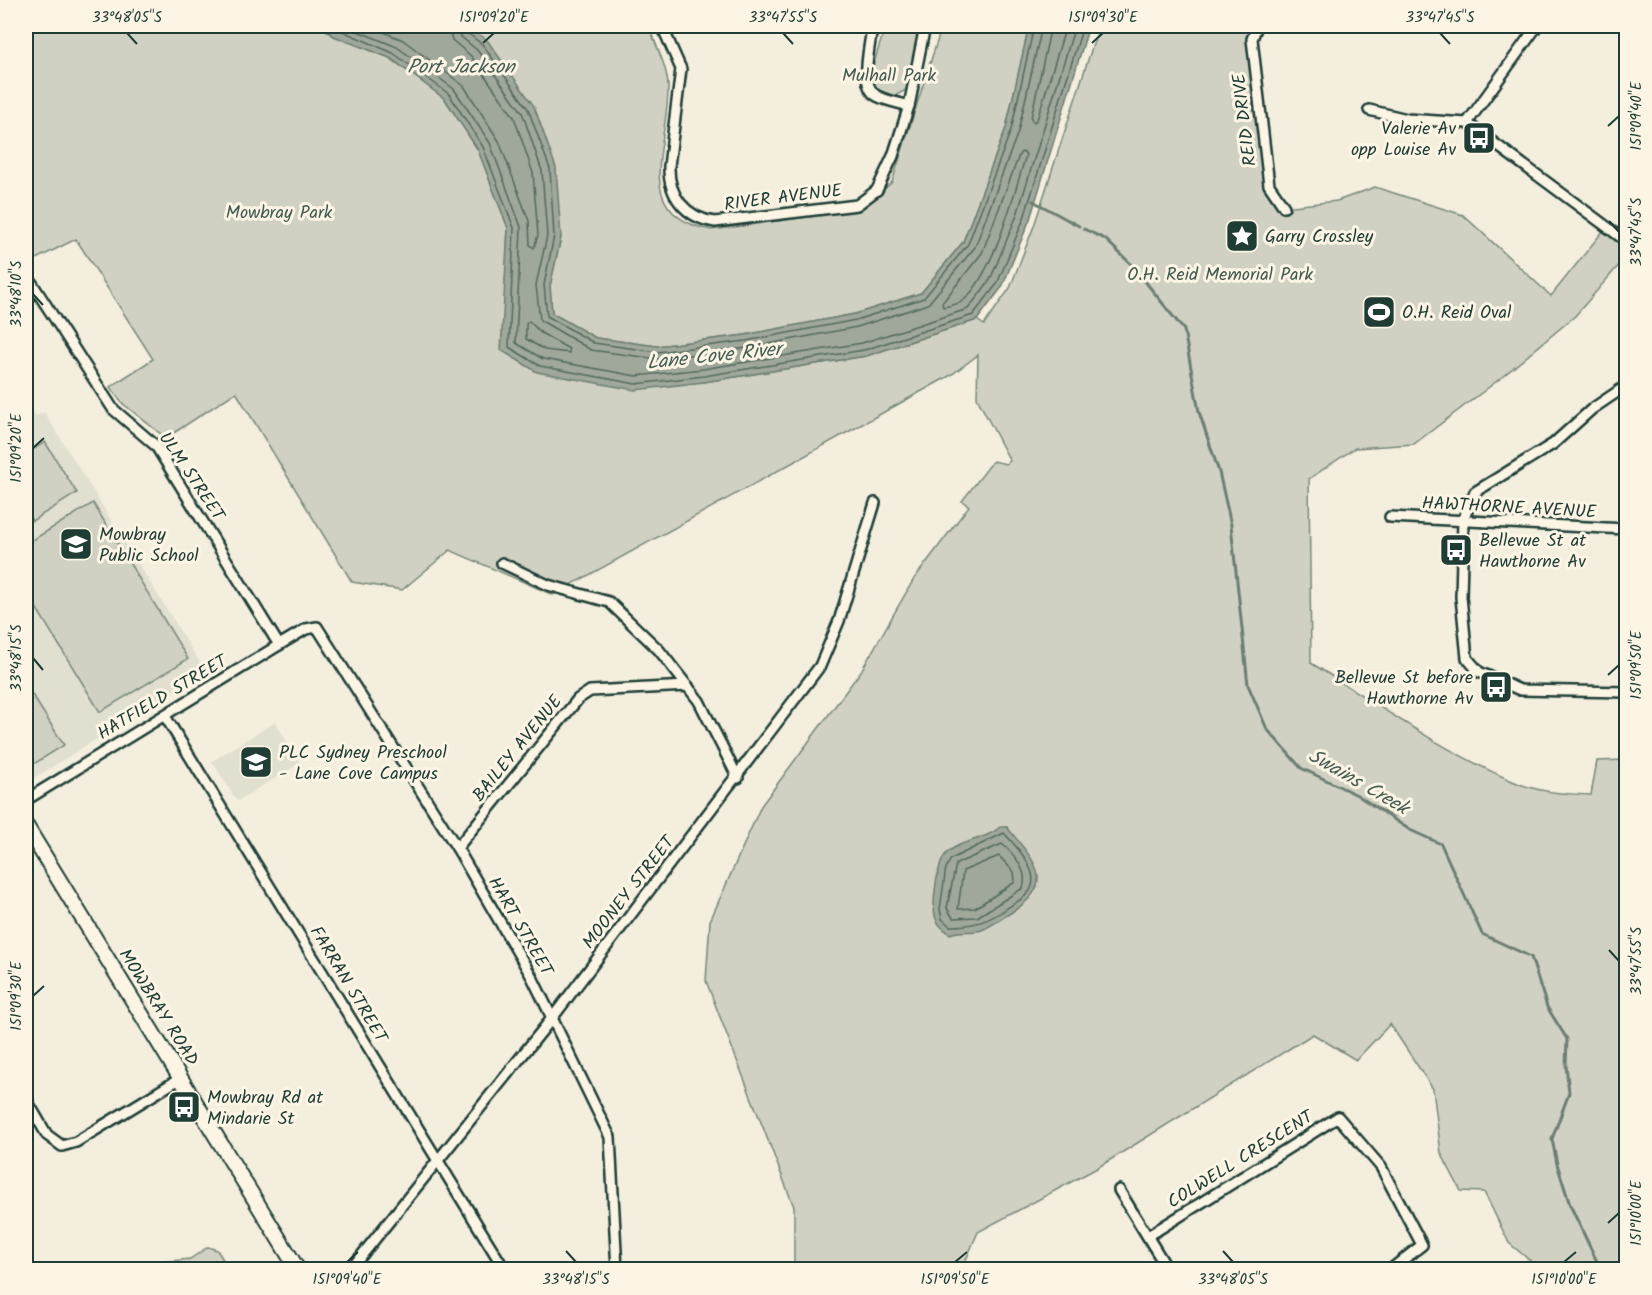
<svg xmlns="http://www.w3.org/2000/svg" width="1652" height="1295" font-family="Kalam,sans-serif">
	<rect width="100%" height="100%" fill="#f3eede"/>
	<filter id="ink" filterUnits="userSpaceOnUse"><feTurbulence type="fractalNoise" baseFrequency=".0167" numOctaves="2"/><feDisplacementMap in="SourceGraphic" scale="12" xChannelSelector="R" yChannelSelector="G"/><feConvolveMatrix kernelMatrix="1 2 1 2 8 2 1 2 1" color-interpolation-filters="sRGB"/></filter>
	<g filter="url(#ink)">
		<!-- built -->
		<g fill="#e1dfd0">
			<polygon points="26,400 36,416 44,412 205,671 26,783"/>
			<polygon points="275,722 300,763 237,801 212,761"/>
		</g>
		<!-- green -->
		<g fill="#d0d1c2" stroke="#78877b" stroke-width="1.5">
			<path d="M26 26H321L334 36 390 58 445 99 478 150 508 228 502 350 704 382 866 356 977 320 984 325 1010 288 1034 226 1099 26H1257L1252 39 1269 185 1284 207 1337 201 1375 187 1463 215 1551 296 1607 226 1626 241V257L1575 316 1501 378 1414 444 1355 448 1309 479 1311 663C1375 703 1440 749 1510 780 1535 792 1564 794 1591 795L1597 761 1626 760V1269H1540L1509 1243 1484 1192 1461 1191 1441 1153 1433 1089 1390 1024 1356 1060 1313 1034 1097 1168 978 1232 962 1269H794V1207L706 981 710 921 761 806 861 671 914 579 969 506 962 501 993 461 1006 464 1010 461 977 398 978 355 951 375 553 595 450 550 402 590 352 582 236 392 166 438 122 403 110 387 153 359 76 239 26 264Z"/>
			<path d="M467 26H649C655 44 668 68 668 87 669 144 629 215 712 230L858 210 877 196 892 182 942 26H1029L1006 128 963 242 921 293 855 314 745 335 657 346 596 338 552 314 550 286 561 237Z"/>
			<polygon points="911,26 918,32 918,36 906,90 893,97 875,88 870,75 884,31 891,28"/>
			<polygon points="45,442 77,493 32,521 26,511 26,454"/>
			<polygon points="93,503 188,659 100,712 26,591 26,544"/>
			<polygon points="26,685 64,745 26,769"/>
			<polygon points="208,1247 217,1250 229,1269 169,1269 160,1262 190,1259"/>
		</g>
		<!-- water -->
		<g fill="#a0a89b" stroke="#6c7d72" stroke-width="1.5">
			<polygon points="321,26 467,26 487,40 534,106 556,168 561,237 550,286 552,313 596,338 657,346 745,335 855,314 921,293 963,242 1006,128 1029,26 1089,26 1030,219 1002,287 977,320 866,356 704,382 635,390 537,372 501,350 508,228 478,150 445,99 390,58 334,36"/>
			<path d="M1000 827H1007C1031 858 1059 881 1015 910 1004 917 994 925 982 930 972 933 960 930 950 934 946 931 939 926 937 921 930 909 937 864 946 854 959 840 985 841 1000 827Z"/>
		</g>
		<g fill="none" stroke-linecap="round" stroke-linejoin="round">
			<!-- shore -->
			<g stroke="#53685d" stroke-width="1.5">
				<polyline points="331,26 393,53 449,94 483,147 514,228 509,347 540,366 636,384 704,376 864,350 973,315 997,284 1024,218 1083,26"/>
				<polyline points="345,26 397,47 454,89 490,143 521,227 516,343 543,359 636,376 703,369 862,343 968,309 990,280 1017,215 1075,26"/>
				<polyline points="369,26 403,40 464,86 499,141 529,221 530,245 534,248 538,235 533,173 514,117 471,56 452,40 448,26"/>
				<polyline points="457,26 460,36 477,50 522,112 542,171 547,236 536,285 540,320 591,350 658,359 747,348 857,327 928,304 975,247 1018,132 1042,26"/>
				<polyline points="464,26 466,32 483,45 528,109 550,169 554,236 544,285 547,316 594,343 657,352 746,341 856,320 924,298 968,244 1011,130 1034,26"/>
				<polyline points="1051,26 1031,118 1033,122 1037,120 1066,26"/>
				<path d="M1024 152 1026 155C1014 194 994 273 964 300 960 304 949 306 943 307L942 303 982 253 1020 153Z"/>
				<polygon points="529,321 541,333 569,349 569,353 545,350 526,339 526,324"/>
				<path d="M1004 833C1016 846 1044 874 1028 893 1022 900 1013 904 1006 909 987 922 973 926 950 926L942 919 940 909 946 868 951 859Z"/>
				<path d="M1002 844C1014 854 1029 871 1023 888L977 917 953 918 947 908 956 864Z"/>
				<polygon points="999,856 1014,872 1015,882 975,908 958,909 963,871"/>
			</g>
			<!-- stream -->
			<g stroke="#6c7d72" stroke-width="3">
				<polyline points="1033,201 1079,226"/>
				<polyline points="1084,229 1105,239 1132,265 1184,330 1199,412 1219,472 1231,525 1248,685 1267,729 1301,768 1357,795 1410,830 1441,844 1482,934 1531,957 1547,1007 1567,1039 1566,1065 1569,1093 1552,1139 1557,1164 1570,1205 1601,1270"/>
			</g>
			<!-- street casing -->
			<g stroke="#1f3d34" stroke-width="14">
				<g id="street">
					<path d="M662 26 681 69 669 166C668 196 686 218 715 222L857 205 877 190 893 156 909 106 925 26"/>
					<path d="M872 26C871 44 858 86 877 96 887 101 899 103 909 106"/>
					<polyline points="1257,26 1252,39 1269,185 1284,207"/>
					<polyline points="1369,110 1407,119 1467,123 1626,241"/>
					<polyline points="1467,123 1537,26"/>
					<polyline points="26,274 113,409 156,446 279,645"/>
					<polyline points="1626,386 1592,409 1553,444 1475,492 1463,520 1461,597 1467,658 1479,672 1520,690 1626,692"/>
					<polyline points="1390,517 1626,529"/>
					<polyline points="502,563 548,585 609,602 659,650 699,701 738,778"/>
					<polyline points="165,716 505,1270"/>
					<polyline points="26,800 279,645 306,629 317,627 457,848 532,977 610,1137 617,1270"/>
					<polyline points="457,848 578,699 590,691 688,686"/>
					<polyline points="26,1099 47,1135 62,1146 76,1142 181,1078"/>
					<polyline points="1119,1190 1168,1270"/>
					<polyline points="1148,1236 1338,1117 1381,1167 1422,1245 1390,1270"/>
					<polyline points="350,1270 553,1017 820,666 839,621 875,503"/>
				</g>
			</g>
			<!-- secondary casing -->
			<g stroke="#1f3d34" stroke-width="18">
				<polyline id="secondary" points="26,826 298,1270"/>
			</g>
			<!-- street -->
			<use href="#street" stroke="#fcf5e5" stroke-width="9"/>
			<!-- secondary -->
			<use href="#secondary" stroke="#fcf5e5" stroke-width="14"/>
		</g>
	</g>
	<!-- ticks -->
	<path fill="none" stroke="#1f3d34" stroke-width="2" d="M127 33 137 44M783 33 793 44M1440 33 1450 44M483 43 494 33M1092 43 1103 33M1608 126 1619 116M1609 221 1619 232M33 294 43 305M33 448 44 438M33 658 43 670M1608 675 1619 665M1609 950 1619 961M33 996 44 986M1608 1223 1619 1213M566 1251 576 1262M1223 1251 1233 1262M347 1262 358 1252M955 1262 967 1252M1564 1262 1576 1252"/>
	<!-- icons -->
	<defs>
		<g id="bus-square" transform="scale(1.725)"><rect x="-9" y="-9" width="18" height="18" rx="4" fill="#1f3d34" stroke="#fcf5e5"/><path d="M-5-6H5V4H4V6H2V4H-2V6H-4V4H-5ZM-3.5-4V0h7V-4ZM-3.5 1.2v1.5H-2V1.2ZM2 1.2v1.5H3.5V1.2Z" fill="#fff"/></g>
		<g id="sight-square" transform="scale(1.725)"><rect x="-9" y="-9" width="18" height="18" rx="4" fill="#1f3d34" stroke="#fcf5e5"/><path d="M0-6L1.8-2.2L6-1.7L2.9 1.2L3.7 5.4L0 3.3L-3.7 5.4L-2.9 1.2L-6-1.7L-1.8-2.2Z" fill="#fff"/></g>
		<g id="stadium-square" transform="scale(1.725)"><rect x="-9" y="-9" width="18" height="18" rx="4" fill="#1f3d34" stroke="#fcf5e5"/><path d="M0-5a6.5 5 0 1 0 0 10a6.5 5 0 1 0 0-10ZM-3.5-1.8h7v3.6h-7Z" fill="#fff"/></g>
		<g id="school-square" transform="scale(1.725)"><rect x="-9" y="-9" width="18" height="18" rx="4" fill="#1f3d34" stroke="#fcf5e5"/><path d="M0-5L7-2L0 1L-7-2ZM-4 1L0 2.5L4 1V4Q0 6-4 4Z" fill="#fff"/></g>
	</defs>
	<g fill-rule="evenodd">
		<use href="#bus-square" x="1479" y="138"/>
		<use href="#sight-square" x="1242" y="236"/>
		<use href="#stadium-square" x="1379" y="312"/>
		<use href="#school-square" x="76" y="544"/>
		<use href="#bus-square" x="1456" y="550"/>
		<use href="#bus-square" x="1496" y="687"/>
		<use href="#school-square" x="256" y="762"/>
		<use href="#bus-square" x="184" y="1107"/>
	</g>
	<g text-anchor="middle" stroke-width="6" stroke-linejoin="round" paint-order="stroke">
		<!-- park labels -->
		<g font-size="18" fill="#425b50" stroke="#fcf5e5">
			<text x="889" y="81">Mulhall Park</text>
			<text x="279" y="218">Mowbray Park</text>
			<text x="1220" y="280">O.H. Reid Memorial Park</text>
		</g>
		<!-- street labels -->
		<g font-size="18" fill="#1f3d34" stroke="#fcf5e5">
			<text transform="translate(1244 120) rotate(-97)" y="6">REID DRIVE</text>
			<text transform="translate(783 197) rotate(-7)" y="6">RIVER AVENUE</text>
			<text transform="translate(192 476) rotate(56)" y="6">ULM STREET</text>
			<text transform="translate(1509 507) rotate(3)" y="6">HAWTHORNE AVENUE</text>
			<text transform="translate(162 697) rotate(-31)" y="6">HATFIELD STREET</text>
			<text transform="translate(517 748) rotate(-51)" y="6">BAILEY AVENUE</text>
			<text transform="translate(628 892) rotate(-52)" y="6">MOONEY STREET</text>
			<text transform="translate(521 926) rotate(60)" y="6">HART STREET</text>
			<text transform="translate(349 984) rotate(59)" y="6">FARRAN STREET</text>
			<text transform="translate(159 1007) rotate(58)" y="6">MOWBRAY ROAD</text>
			<text transform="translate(1240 1159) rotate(-32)" y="6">COLWELL CRESCENT</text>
		</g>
		<!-- poi labels -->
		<g font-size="18" fill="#1f3d34" stroke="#fcf5e5" text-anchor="start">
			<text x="1456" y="134" text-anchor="end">Valerie Av<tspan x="1456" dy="21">opp Louise Av</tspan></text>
			<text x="1265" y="242">Garry Crossley</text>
			<text x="1402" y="318">O.H. Reid Oval</text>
			<text x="99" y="540">Mowbray<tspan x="99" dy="21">Public School</tspan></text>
			<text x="1479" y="546">Bellevue St at<tspan x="1479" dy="21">Hawthorne Av</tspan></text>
			<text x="1473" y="683" text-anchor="end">Bellevue St before<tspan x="1473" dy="21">Hawthorne Av</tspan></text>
			<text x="279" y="758">PLC Sydney Preschool<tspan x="279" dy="21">- Lane Cove Campus</tspan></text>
			<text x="207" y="1103">Mowbray Rd at<tspan x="207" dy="21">Mindarie St</tspan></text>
		</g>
		<!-- water labels -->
		<g font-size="20" font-style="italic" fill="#465d53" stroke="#fcf5e5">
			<text x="461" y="73">Port Jackson</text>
			<text transform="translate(714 355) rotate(-6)" y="7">Lane Cove River</text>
			<text transform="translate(1359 781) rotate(30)" y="7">Swains Creek</text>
		</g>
	</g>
	<!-- margin -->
	<rect width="1652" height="1295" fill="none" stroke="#fcf5e5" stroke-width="66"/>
	<rect x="33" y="33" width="1586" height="1229" fill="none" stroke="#1f3d34" stroke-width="2"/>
	<g font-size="15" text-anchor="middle" fill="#1f3d34">
		<text x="127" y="22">33°48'05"S</text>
		<text x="494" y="22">151°09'20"E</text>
		<text x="783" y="22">33°47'55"S</text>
		<text x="1103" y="22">151°09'30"E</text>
		<text x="1440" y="22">33°47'45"S</text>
		<text transform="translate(1636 116) rotate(-90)" y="5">151°09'40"E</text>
		<text transform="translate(1636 232) rotate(-90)" y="5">33°47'45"S</text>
		<text transform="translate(16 294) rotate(-90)" y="5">33°48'10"S</text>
		<text transform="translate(16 448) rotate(-90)" y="5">151°09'20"E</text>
		<text transform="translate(16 658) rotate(-90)" y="5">33°48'15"S</text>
		<text transform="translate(1636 665) rotate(-90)" y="5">151°09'50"E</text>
		<text transform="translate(1636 961) rotate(-90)" y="5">33°47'55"S</text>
		<text transform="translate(16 996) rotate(-90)" y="5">151°09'30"E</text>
		<text transform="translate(1636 1213) rotate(-90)" y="5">151°10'00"E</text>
		<text x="347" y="1284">151°09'40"E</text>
		<text x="576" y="1284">33°48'15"S</text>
		<text x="955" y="1284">151°09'50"E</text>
		<text x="1233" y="1284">33°48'05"S</text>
		<text x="1564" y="1284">151°10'00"E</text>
	</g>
</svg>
